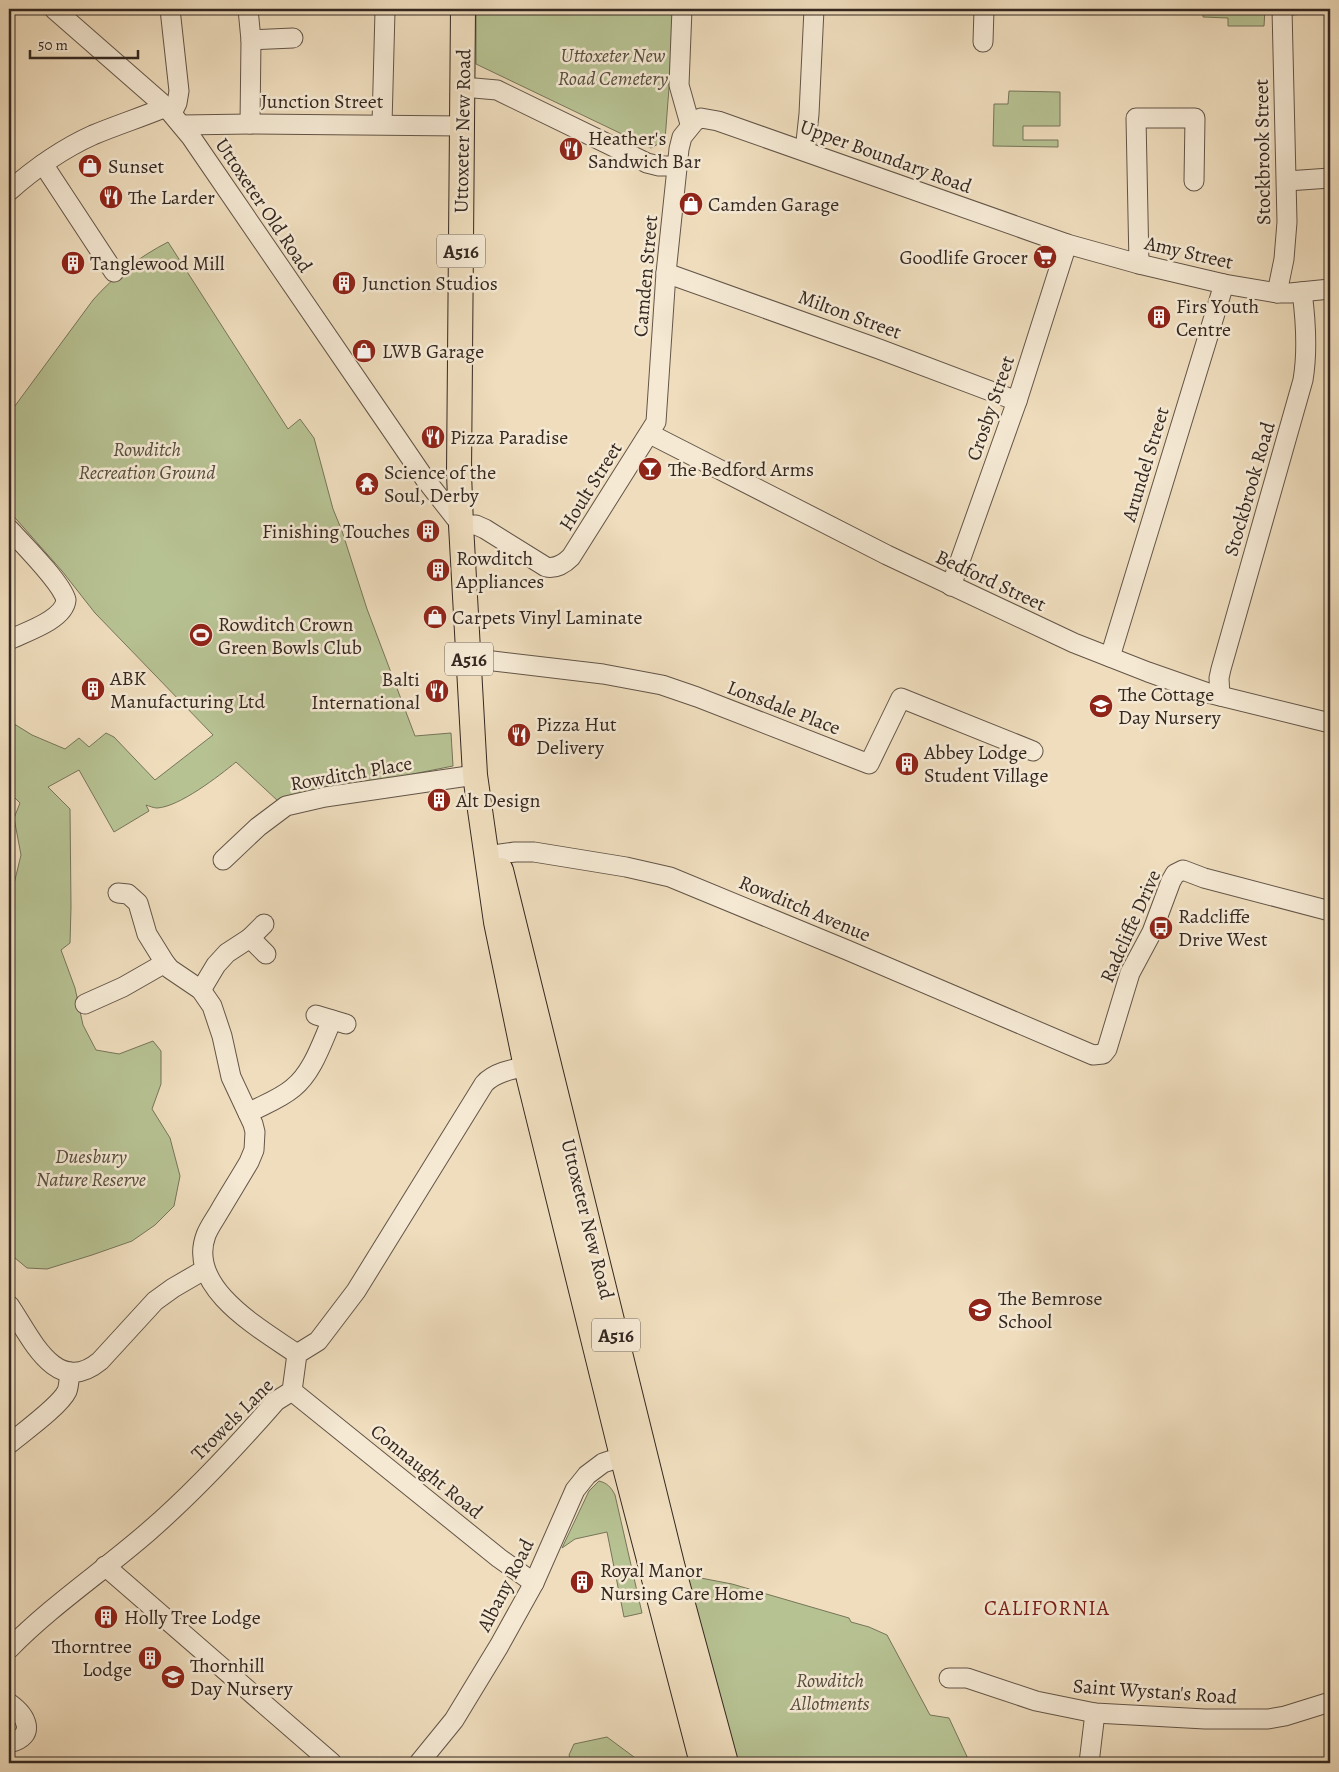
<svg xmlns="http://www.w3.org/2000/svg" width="1339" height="1772" font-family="Alegreya,serif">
	<rect width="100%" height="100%" fill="#efddbd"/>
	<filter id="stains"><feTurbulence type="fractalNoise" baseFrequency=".004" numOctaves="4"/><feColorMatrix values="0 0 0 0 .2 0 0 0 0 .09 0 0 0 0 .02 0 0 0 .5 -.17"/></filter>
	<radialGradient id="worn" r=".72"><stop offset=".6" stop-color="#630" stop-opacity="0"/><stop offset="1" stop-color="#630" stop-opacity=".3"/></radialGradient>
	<!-- green -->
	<g fill="#b7c293" stroke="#76755a">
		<polygon points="476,9 675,9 665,140 651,148 476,64"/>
		<polygon points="1203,9 1265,9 1264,26 1228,26 1228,18 1203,17"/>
		<polygon points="1292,9 1330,9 1330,12 1292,15"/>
		<polygon points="1009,91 1060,92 1060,126 1023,126 1023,140 1058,140 1058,147 993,146 994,104 1008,104"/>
		<path d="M168 242 288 429 300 419 314 438 333 509 342 531 367 609 415 736 451 733 453 766 278 801 236 762C219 776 179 807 157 808 154 808 149 806 146 805L149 811 114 832 79 770 48 787 70 809 71 907 70 943 61 950 75 988 83 1025 96 1050 119 1054 153 1041 161 1051V1084L152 1109 170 1138 180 1176 174 1206 155 1225 132 1241 92 1255 47 1269 27 1268 9 1253V895L13 888 21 855 14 818 20 803 9 792 13 785 9 787V725L11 722 32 735 65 749 79 738 89 747 106 733 114 737 155 780 213 735 95 613 62 571 9 511V414L93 300C114 276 139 257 168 242Z"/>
		<path d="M599 1481C607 1483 611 1487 615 1495L642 1613 624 1617 607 1532 575 1539 562 1548 589 1491Z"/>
		<polygon points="685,1575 732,1584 849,1618 851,1622 869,1627 887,1635 930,1715 949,1718 970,1763 733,1763"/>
		<polygon points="607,1737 642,1763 572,1763 569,1755 574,1744"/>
	</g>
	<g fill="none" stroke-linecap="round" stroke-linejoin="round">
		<!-- minor casing -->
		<g stroke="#635548" stroke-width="21">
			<g id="minor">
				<path d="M54 9 166 107 191 137 393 432 425 479 461 525H476L485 529 546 567C556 569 564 564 571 557L656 422 666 273 679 149 682 137 695 121 701 118 718 121 1067 244 1139 264 1224 284 1277 293H1290L1330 289"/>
				<polyline points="170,9 179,91 177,103 172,113"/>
				<polyline points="248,9 251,40"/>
				<polyline points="682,9 679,85 690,124"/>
				<polyline points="983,42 984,9"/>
				<polyline points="463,87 497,90 647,163 659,166 677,166"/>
				<polyline points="250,124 251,40 293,38"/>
				<polyline points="382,124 385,11"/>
				<polyline points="182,125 250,124 462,126"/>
				<polyline points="805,151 809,114 814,9"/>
				<polyline points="43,164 114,272"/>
				<polyline points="1287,181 1330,178"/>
				<path d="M9 191C34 169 62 149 93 135 117 125 142 117 166 107"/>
				<polyline points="1139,264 1136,118 1195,118 1194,181"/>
				<polyline points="666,273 879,349 1017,401"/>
				<polyline points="1277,293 1284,259 1287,222 1282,9"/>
				<polyline points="650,434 887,555 1074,643 1148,672 1208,693 1330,723"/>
				<path d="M9 529C22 543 62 583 66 600 64 620 25 632 9 640"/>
				<polyline points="951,586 1017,401 1067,244"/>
				<polyline points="1110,657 1224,284"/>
				<polyline points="468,658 603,674 662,685 697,697 869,764 901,698 1033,751"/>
				<path d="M1220 696 1219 678 1221 669 1303 380C1308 350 1306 322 1302 292"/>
				<polyline points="486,856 515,852 534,852 626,867 670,877 847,950 1093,1055 1103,1054 1107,1049 1130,973 1152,932 1171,881 1175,874 1183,870 1204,878 1330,911"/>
				<polyline points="223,860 258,827 286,806 325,797 475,775"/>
				<path d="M118 893 128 894 138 903 147 934 165 963 170 969 201 990 212 1006 222 1036 231 1077 253 1124 255 1132 254 1150 249 1162C239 1179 229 1195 219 1212 215 1219 209 1227 206 1235 186 1288 261 1329 297 1354"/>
				<polyline points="250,938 264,924"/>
				<polyline points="201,990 216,965 227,953 250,938 266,954"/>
				<polyline points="85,1004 123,987 165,963"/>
				<polyline points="316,1015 346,1024"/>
				<path d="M248 1113C263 1105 280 1099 293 1088 313 1072 322 1042 332 1020"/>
				<path d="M9 1305C30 1335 55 1398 100 1361L155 1301 173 1288 204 1270"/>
				<polyline points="292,1391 499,1558 534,1583"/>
				<path d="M9 1444C22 1433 60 1406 67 1391 69 1386 69 1378 70 1372"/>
				<polyline points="105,1566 332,1763"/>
				<path d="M9 1649C52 1605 102 1572 148 1532 194 1492 236 1447 276 1401L292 1391 297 1354 318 1341 356 1291 484 1084C496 1070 521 1068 538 1064"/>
				<polyline points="949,1678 967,1678 1036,1701 1095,1713 1205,1719 1268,1719 1285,1716 1330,1702"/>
				<path d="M9 1703C26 1715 38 1736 9 1743"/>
				<polyline points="419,1763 454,1720 499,1646 534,1583 575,1490 587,1475 603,1463 636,1452"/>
				<polyline points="1089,1763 1095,1713"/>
			</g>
		</g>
		<!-- major casing -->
		<g stroke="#342821" stroke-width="26">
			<g id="major">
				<polyline points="463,9 459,473 461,525 475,775 496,922 526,1067 622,1456 702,1763"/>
				<polyline points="501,870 673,1568 726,1763"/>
			</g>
		</g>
		<!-- minor -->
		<use href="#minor" stroke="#f5e9d4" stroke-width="19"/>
		<!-- major -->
		<use href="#major" stroke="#efddbd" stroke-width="24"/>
	</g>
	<!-- icons -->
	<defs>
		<g id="restaurant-disc" transform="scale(1.25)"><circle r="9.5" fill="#8f2418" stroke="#f5e9d4"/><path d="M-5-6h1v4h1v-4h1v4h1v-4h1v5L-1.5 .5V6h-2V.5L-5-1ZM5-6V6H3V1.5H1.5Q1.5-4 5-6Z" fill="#fff"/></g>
		<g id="shop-disc" transform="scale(1.25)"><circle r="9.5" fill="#8f2418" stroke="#f5e9d4"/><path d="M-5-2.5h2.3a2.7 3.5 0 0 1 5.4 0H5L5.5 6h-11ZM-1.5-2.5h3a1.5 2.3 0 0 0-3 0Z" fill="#fff"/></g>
		<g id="supermarket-disc" transform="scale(1.25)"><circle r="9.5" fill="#8f2418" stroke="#f5e9d4"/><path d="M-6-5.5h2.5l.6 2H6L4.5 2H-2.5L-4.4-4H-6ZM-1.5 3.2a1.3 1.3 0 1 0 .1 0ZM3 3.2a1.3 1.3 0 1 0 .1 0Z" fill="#fff"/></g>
		<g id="building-disc" transform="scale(1.25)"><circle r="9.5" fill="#8f2418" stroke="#f5e9d4"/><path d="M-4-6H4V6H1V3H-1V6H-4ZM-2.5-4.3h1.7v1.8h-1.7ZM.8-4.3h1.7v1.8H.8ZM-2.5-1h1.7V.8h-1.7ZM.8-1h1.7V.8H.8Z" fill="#fff"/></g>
		<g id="bar-disc" transform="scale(1.25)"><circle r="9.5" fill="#8f2418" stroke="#f5e9d4"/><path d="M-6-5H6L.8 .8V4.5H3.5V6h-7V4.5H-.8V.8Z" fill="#fff"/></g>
		<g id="temple-disc" transform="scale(1.25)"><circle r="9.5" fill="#8f2418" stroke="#f5e9d4"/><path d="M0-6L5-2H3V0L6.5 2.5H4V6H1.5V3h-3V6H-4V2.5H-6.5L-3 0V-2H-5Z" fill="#fff"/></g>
		<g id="stadium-disc" transform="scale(1.25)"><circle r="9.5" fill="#8f2418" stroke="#f5e9d4"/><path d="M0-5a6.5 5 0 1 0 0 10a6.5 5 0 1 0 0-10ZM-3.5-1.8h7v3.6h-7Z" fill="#fff"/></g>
		<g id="school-disc" transform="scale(1.25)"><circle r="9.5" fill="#8f2418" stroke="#f5e9d4"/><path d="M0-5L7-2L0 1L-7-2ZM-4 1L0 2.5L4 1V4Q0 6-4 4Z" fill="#fff"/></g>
		<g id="bus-disc" transform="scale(1.25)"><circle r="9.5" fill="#8f2418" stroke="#f5e9d4"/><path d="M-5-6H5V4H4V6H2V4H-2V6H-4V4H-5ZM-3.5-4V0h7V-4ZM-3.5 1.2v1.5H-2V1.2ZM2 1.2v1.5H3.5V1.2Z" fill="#fff"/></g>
	</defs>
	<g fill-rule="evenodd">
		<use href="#restaurant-disc" x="571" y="149"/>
		<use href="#shop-disc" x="90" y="166"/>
		<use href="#restaurant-disc" x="111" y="197"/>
		<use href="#shop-disc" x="691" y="204"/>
		<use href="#supermarket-disc" x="1045" y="257"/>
		<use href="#building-disc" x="73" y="263"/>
		<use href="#building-disc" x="344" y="283"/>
		<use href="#building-disc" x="1159" y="317"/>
		<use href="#shop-disc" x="364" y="351"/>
		<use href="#restaurant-disc" x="433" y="437"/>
		<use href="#bar-disc" x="650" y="469"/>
		<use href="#temple-disc" x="367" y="484"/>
		<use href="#building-disc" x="428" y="531"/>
		<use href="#building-disc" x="438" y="570"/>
		<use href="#shop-disc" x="435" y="617"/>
		<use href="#stadium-disc" x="201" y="635"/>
		<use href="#building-disc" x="93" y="689"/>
		<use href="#restaurant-disc" x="437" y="691"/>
		<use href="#school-disc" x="1101" y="706"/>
		<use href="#restaurant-disc" x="519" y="735"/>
		<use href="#building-disc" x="907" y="764"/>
		<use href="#building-disc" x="439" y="800"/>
		<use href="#bus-disc" x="1161" y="928"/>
		<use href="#school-disc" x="980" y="1310"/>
		<use href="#building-disc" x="582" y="1582"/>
		<use href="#building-disc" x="106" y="1617"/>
		<use href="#building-disc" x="150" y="1658"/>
		<use href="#school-disc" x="173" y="1677"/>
	</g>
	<g text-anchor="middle" stroke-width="5" stroke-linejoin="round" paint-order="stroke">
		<!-- shield labels -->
		<g fill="#f5e9d4" stroke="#6e6257" stroke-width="1">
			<rect x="437" y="234.5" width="48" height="33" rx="4"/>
			<rect x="445" y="642.5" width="48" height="33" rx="4"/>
			<rect x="592" y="1318.5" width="48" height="33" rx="4"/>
		</g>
		<g font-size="19" font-weight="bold" fill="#342821">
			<text x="461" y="258">A516</text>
			<text x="469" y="666">A516</text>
			<text x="616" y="1342">A516</text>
		</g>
		<!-- park labels -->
		<g font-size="20" font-style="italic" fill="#554e3e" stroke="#f5e9d4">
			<text x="613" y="62">Uttoxeter New<tspan x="613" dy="23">Road Cemetery</tspan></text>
			<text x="147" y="456">Rowditch<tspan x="147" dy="23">Recreation Ground</tspan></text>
			<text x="91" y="1163">Duesbury<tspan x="91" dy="23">Nature Reserve</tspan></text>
			<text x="830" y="1687">Rowditch<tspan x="830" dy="23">Allotments</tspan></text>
		</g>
		<!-- street labels -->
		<g font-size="20" fill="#342821" stroke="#f5e9d4">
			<text x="322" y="108">Junction Street</text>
			<text transform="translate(462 131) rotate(-89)" y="7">Uttoxeter New Road</text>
			<text transform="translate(1262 152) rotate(-91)" y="7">Stockbrook Street</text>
			<text transform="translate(886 156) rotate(20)" y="7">Upper Boundary Road</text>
			<text transform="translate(264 205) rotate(56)" y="7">Uttoxeter Old Road</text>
			<text transform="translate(1189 252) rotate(13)" y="7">Amy Street</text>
			<text transform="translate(645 276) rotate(-85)" y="7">Camden Street</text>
			<text transform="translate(850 314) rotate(20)" y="7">Milton Street</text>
			<text transform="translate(990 408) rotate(-71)" y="7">Crosby Street</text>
			<text transform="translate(1145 464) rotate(-73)" y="7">Arundel Street</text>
			<text transform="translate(590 486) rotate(-58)" y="7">Hoult Street</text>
			<text transform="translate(1249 489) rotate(-74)" y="7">Stockbrook Road</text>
			<text transform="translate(991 580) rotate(25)" y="7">Bedford Street</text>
			<text transform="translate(784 707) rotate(21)" y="7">Lonsdale Place</text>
			<text transform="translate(351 773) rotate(-10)" y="7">Rowditch Place</text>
			<text transform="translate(805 908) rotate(23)" y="7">Rowditch Avenue</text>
			<text transform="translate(1130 926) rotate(-66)" y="7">Radcliffe Drive</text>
			<text transform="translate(588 1219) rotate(76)" y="7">Uttoxeter New Road</text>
			<text transform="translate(232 1419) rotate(-45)" y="7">Trowels Lane</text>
			<text transform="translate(427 1471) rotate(39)" y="7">Connaught Road</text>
			<text transform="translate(505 1585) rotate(-63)" y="7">Albany Road</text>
			<text transform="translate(1155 1691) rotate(4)" y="7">Saint Wystan's Road</text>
		</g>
		<!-- poi labels -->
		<g font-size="20" fill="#342821" stroke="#f5e9d4" text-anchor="start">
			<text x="588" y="145">Heather's<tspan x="588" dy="23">Sandwich Bar</tspan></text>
			<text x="108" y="173">Sunset</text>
			<text x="128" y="204">The Larder</text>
			<text x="708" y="211">Camden Garage</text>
			<text x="1028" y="264" text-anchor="end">Goodlife Grocer</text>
			<text x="90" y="270">Tanglewood Mill</text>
			<text x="362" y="290">Junction Studios</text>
			<text x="1176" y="313">Firs Youth<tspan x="1176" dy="23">Centre</tspan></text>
			<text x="382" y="358">LWB Garage</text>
			<text x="450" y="444">Pizza Paradise</text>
			<text x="668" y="476">The Bedford Arms</text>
			<text x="384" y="479">Science of the<tspan x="384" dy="23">Soul, Derby</tspan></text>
			<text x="410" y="538" text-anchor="end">Finishing Touches</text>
			<text x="456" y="565">Rowditch<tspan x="456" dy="23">Appliances</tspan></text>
			<text x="452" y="624">Carpets Vinyl Laminate</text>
			<text x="218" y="631">Rowditch Crown<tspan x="218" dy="23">Green Bowls Club</tspan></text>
			<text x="110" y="685">ABK<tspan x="110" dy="23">Manufacturing Ltd</tspan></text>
			<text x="420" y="686" text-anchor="end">Balti<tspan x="420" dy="23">International</tspan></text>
			<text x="1118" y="701">The Cottage<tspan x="1118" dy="23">Day Nursery</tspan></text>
			<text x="536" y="731">Pizza Hut<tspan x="536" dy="23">Delivery</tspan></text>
			<text x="924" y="759">Abbey Lodge<tspan x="924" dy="23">Student Village</tspan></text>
			<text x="456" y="807">Alt Design</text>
			<text x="1178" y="923">Radcliffe<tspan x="1178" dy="23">Drive West</tspan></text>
			<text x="998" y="1305">The Bemrose<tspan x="998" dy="23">School</tspan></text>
			<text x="600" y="1577">Royal Manor<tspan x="600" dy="23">Nursing Care Home</tspan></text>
			<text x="124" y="1624">Holly Tree Lodge</text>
			<text x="132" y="1653" text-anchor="end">Thorntree<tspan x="132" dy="23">Lodge</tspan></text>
			<text x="190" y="1672">Thornhill<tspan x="190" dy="23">Day Nursery</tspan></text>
		</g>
		<!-- neighbourhood labels -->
		<g font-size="21" letter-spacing="1" fill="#7a1f14" stroke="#f5e9d4">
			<text x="1047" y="1615">CALIFORNIA</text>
		</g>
	</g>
	<!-- margin -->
	<rect width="1339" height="1772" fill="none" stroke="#efddbd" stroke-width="30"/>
	<rect x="10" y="10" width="1319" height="1752" fill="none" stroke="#342821" stroke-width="2.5"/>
	<rect x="15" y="15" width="1309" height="1742" fill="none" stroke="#342821"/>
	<!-- scale -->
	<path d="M30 50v8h108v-8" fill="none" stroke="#342821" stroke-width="2.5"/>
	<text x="38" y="50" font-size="15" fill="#342821" stroke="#f5e9d4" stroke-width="4" paint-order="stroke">50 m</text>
	<rect width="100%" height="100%" filter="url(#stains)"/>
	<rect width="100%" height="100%" fill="url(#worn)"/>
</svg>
